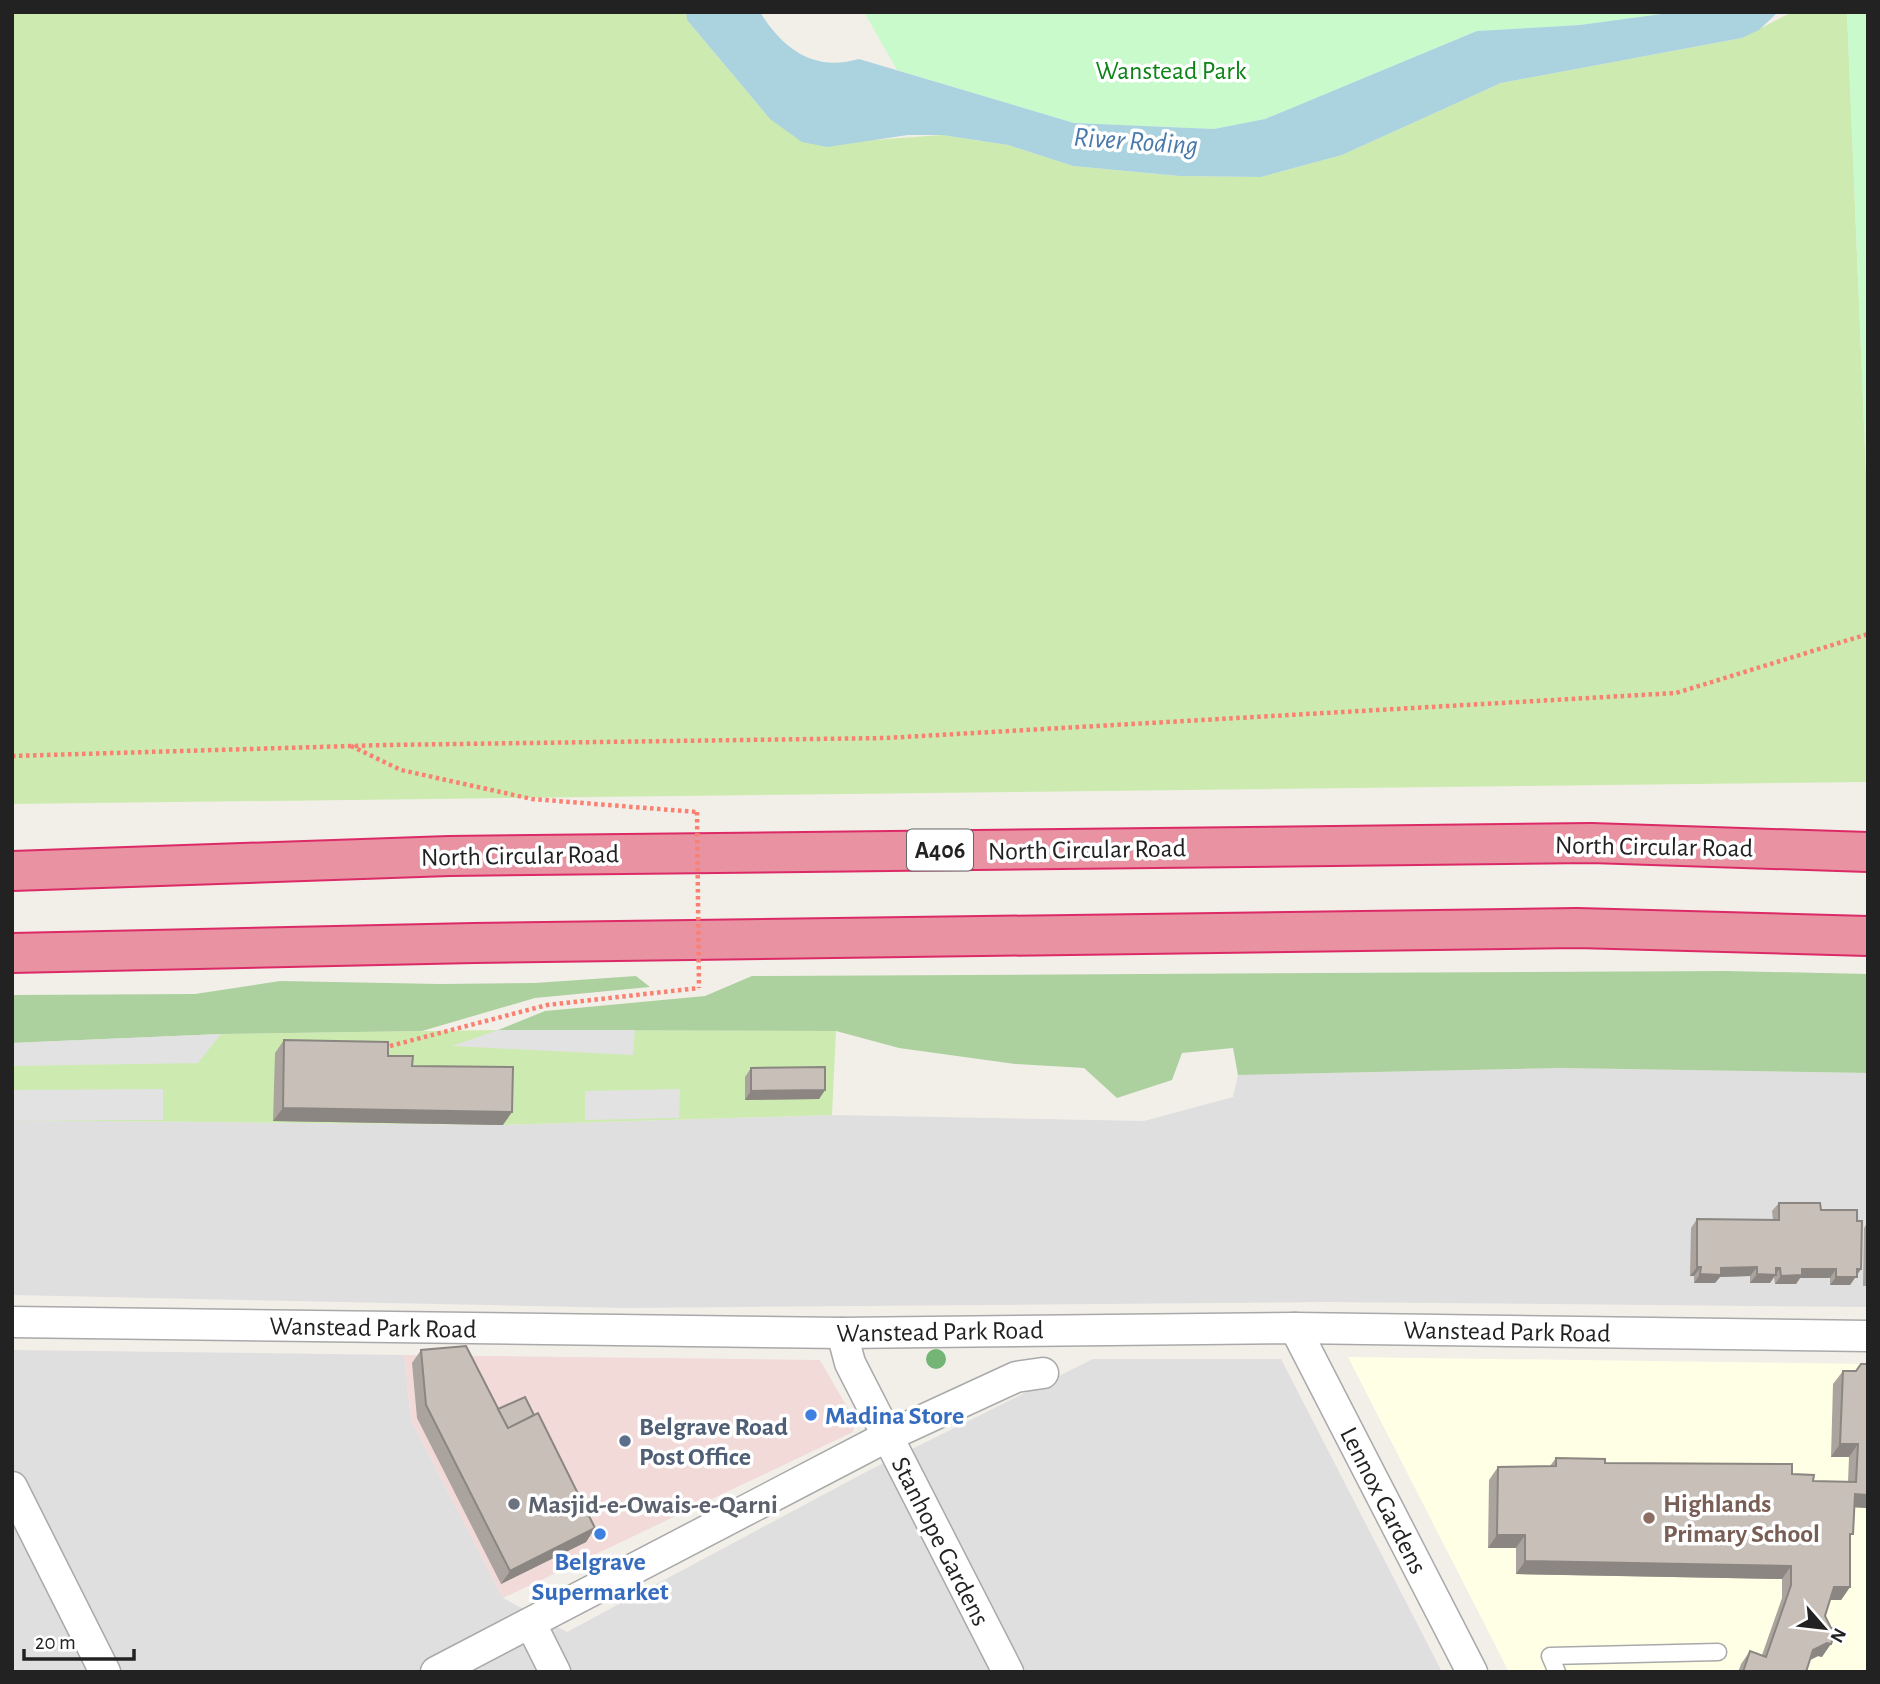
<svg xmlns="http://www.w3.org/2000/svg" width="1880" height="1684" font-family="'Alegreya Sans',sans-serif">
	<rect width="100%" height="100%" fill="#f2efe9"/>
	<!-- residential -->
	<g fill="#e0dfdf">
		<polygon points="1561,1068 1868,1073 1868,1307 1327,1302 625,1308 12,1295 12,1120 503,1125 832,1115 1144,1121 1233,1097 1238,1075"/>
		<polygon points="12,1350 404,1355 411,1420 503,1598 567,1632 864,1473 1093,1359 1281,1359 1442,1672 12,1672"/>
	</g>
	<!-- commercial -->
	<polygon fill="#f2dad9" points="404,1355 820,1360 855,1421 853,1432 503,1598 411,1420"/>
	<!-- education -->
	<polygon fill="#ffffe5" points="1348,1357 1868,1364 1868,1672 1509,1672"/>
	<!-- grass -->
	<g fill="#cdebb0">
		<polygon points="12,12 686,12 687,20 770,119 873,140 942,135 1008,145 1073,166 1179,176 1261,177 1342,155 1501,83 1742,38 1792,12 1847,12 1868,521 1868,782 12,804"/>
		<polygon points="498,1030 836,1031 832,1115 503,1125 12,1120 12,1043 221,1034"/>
	</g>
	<!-- forest -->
	<g fill="#add19e">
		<polygon points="1727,971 1868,974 1868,1073 1561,1068 1238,1075 1233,1048 1182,1053 1172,1080 1117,1098 1084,1068 1015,1064 899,1048 836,1031 498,1030 545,1011 705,996 752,976"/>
		<polygon points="636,976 650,987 535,998 422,1031 221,1034 12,1043 12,995 195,994 280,981 439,984 535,983"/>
	</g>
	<!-- park -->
	<g fill="#c8facc">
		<polygon points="864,12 1676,12 1580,25 1477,31 1265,119 1214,129 1074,123 897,70"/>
		<polygon points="1847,12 1868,12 1868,521"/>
	</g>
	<!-- parking -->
	<g fill="#e2e2e2">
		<polygon points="498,1030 635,1030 633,1055 452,1046"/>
		<polygon points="221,1034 198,1063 12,1066 12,1043"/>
		<polygon points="163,1089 163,1120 12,1120 12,1090"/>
		<polygon points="680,1089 679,1118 585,1120 585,1091"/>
	</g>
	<!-- water -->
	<path fill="#aad3df" d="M686 12H760C783 49 814 72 859 59L1074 123 1214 129 1265 119 1477 31 1580 25 1676 12H1778L1759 30 1742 38 1501 83 1342 155 1261 177 1179 176 1073 166 1008 145 942 135H908L827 147 802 142 770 119 687 20Z"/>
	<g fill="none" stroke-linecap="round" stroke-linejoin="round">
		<!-- lane casing -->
		<g stroke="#a9a9a9" stroke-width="19">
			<polyline id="lane" points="1557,1672 1550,1656 1718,1652"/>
		</g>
		<!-- street casing -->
		<g stroke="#a9a9a9" stroke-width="33">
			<g id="street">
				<polyline points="12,1322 842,1333 1295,1328 1868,1336"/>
				<polyline points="1295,1328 1472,1672"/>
				<polyline points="842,1333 850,1363 1008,1672"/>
				<polyline points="12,1487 105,1672"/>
				<polyline points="531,1624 555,1672"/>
				<polyline points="436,1672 888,1436 1016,1377 1043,1373"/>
			</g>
		</g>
		<!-- highway casing -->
		<g stroke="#dc2a67" stroke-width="42">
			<g id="highway">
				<polyline points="12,871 449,856 1591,843 1868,852"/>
				<polyline points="12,953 474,943 1577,928 1868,936"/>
			</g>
		</g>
		<!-- path -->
		<g stroke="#fa8072" stroke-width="4.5" stroke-dasharray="3.5 3.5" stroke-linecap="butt">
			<polyline points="351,746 401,770 532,799 697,812"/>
			<polyline points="12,756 385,745 886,738 1676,693 1868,634"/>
			<polyline points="390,1046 547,1005 699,988"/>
		</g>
		<!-- lane -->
		<use href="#lane" stroke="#fff" stroke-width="16"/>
		<!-- street -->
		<use href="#street" stroke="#fff" stroke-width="30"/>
		<!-- highway -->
		<use href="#highway" stroke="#e892a2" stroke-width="38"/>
		<!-- path-bridge -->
		<polyline stroke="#fa8072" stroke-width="4.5" stroke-dasharray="3.5 3.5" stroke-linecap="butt" points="697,812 699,988"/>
	</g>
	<!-- trees -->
	<circle fill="#74b475" cx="936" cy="1359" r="10"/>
	<!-- wall -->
	<g fill="#aba49e">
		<polygon points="284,1040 388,1056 412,1066 503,1125 273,1121 275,1053"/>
		<polygon points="751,1068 825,1090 819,1099 745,1100 745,1077"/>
		<polygon points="1779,1203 1821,1210 1857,1221 1861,1269 1850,1285 1830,1285 1830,1278 1800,1278 1796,1284 1775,1284 1774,1277 1770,1283 1750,1283 1750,1276 1720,1277 1715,1283 1694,1283 1694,1276 1690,1276 1691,1228 1697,1219 1773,1220 1772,1211"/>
		<polygon points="1868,1222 1868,1286 1863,1286 1864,1228"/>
		<polygon points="421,1350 498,1409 595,1528 586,1542 501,1584 417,1418 412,1363"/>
		<polygon points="1868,1364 1868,1508 1854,1507 1850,1538 1850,1587 1841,1600 1830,1600 1825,1616 1822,1657 1818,1656 1810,1660 1806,1672 1738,1672 1741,1664 1750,1651 1762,1655 1782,1598 1782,1579 1516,1574 1516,1548 1488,1548 1489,1480 1498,1467 1550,1466 1556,1458 1605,1463 1792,1474 1813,1481 1848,1482 1849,1457 1831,1457 1833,1384 1843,1371 1856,1371"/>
	</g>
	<!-- shaded-wall -->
	<g fill="#8b8681">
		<polygon points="825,1090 819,1099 745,1100 751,1091"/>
		<polygon points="283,1108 512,1112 503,1125 273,1121"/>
		<polygon points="1697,1267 1701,1267 1694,1276 1690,1276"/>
		<polygon points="1757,1267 1750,1276 1720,1277 1715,1283 1694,1283 1700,1274 1721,1268"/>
		<polygon points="1776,1268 1780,1268 1770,1283 1750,1283 1757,1274"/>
		<polygon points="1802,1269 1836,1269 1830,1278 1800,1278 1796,1284 1775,1284 1781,1276"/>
		<polygon points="1857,1269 1861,1269 1850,1285 1830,1285 1836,1277"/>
		<polygon points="1840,1444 1858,1444 1849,1457 1831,1457"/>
		<polygon points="1855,1494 1868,1495 1868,1508 1846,1507"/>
		<polygon points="595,1528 586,1542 501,1584 510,1571"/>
		<polygon points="1497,1535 1525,1535 1516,1548 1488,1548"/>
		<polygon points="1525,1561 1791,1566 1782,1579 1516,1574"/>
		<polygon points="1834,1587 1850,1587 1841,1600 1825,1600"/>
		<polygon points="1827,1643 1831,1644 1822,1657 1818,1656 1804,1663 1813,1650"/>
	</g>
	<!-- building -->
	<g fill="#c7bfb8" stroke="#8b8681" stroke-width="2">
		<polygon points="284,1040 388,1042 388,1056 413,1056 412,1066 513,1067 512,1112 283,1108"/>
		<polygon points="825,1067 825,1090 751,1091 751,1068"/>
		<polygon points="1779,1203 1820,1203 1821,1210 1857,1210 1857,1221 1862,1221 1861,1269 1857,1269 1857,1277 1836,1277 1836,1269 1802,1269 1802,1275 1781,1276 1780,1268 1776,1268 1776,1275 1757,1274 1757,1267 1721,1268 1721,1275 1700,1274 1701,1267 1697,1267 1697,1219 1779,1220"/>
		<polygon points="466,1346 508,1428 538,1413 595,1528 510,1571 426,1405 421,1350"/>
		<polygon points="1861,1364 1868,1364 1868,1495 1855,1494 1853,1534 1850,1534 1850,1587 1834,1587 1825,1616 1831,1628 1836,1630 1831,1644 1827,1643 1813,1650 1806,1672 1743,1672 1750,1651 1766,1657 1791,1585 1791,1566 1525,1561 1525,1535 1497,1535 1498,1467 1556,1466 1556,1458 1605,1459 1605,1463 1792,1464 1792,1474 1814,1475 1813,1481 1856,1482 1858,1444 1840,1444 1843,1371 1856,1371"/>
		<polygon points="525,1397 534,1415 508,1428 498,1409"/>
	</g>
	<!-- markers -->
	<g fill="#3f7fe0" stroke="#fff" stroke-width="2.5">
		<circle cx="811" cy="1415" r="7"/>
		<circle cx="600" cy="1534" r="7"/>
	</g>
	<circle fill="#5c6f8a" stroke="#fff" stroke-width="2.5" cx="625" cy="1441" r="7"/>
	<circle fill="#6b7280" stroke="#fff" stroke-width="2.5" cx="514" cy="1504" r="7"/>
	<circle fill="#8d6e63" stroke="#fff" stroke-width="2.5" cx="1649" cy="1518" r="7"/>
	<g text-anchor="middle" stroke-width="7" stroke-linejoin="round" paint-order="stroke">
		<!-- shield labels -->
		<rect fill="#fff" stroke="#646464" stroke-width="2" x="907" y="829.5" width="66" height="41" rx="5"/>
		<g font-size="24" font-weight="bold" fill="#222">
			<text x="940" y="858">A406</text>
		</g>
		<!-- park labels -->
		<g font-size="26" fill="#0c8416" stroke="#fff">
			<text x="1171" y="79">Wanstead Park</text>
		</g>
		<!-- street labels -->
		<g font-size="26" fill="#222" stroke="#fff">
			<text transform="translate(1654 846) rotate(1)" y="9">North Circular Road</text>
			<text transform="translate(1087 849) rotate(-1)" y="9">North Circular Road</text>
			<text transform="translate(520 855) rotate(-1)" y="9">North Circular Road</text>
			<text transform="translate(373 1327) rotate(1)" y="9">Wanstead Park Road</text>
			<text transform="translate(940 1331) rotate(-1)" y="9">Wanstead Park Road</text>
			<text transform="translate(1507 1331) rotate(1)" y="9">Wanstead Park Road</text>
			<text transform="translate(1384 1500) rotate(63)" y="9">Lennox Gardens</text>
			<text transform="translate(941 1541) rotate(63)" y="9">Stanhope Gardens</text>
		</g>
		<!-- shop labels -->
		<g font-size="26" font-weight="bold" fill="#366cbe" stroke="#fff" text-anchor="start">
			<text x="825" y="1424">Madina Store</text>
			<text x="600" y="1570" text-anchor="middle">Belgrave<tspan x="600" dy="30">Supermarket</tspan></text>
		</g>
		<!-- service labels -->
		<g font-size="26" font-weight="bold" fill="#4e5e75" stroke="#fff" text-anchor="start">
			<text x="639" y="1435">Belgrave Road<tspan x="639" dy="30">Post Office</tspan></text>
		</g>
		<!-- education labels -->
		<g font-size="26" font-weight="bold" fill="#785e54" stroke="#fff" text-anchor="start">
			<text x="1663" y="1512">Highlands<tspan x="1663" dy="30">Primary School</tspan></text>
		</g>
		<!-- worship labels -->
		<g font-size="26" font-weight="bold" fill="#5b616d" stroke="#fff" text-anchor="start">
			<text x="528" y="1513">Masjid-e-Owais-e-Qarni</text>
		</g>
		<!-- water labels -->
		<g font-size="28" font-style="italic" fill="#4a7aab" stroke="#fff">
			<text transform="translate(1136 140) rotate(4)" y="10">River Roding</text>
		</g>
	</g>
	<!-- border -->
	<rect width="1880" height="1684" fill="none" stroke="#222222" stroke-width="28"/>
	<!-- north arrow -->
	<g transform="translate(1824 1628) rotate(118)" stroke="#ffffff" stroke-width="5" paint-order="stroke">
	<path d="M0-5L12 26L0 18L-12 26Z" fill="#222222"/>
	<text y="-10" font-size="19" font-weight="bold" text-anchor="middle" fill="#222222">N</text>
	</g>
	<!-- scale -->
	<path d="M24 1649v10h110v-10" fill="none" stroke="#222222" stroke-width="3.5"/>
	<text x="35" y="1649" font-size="21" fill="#222222" stroke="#ffffff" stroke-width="5" paint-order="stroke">20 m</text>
</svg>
